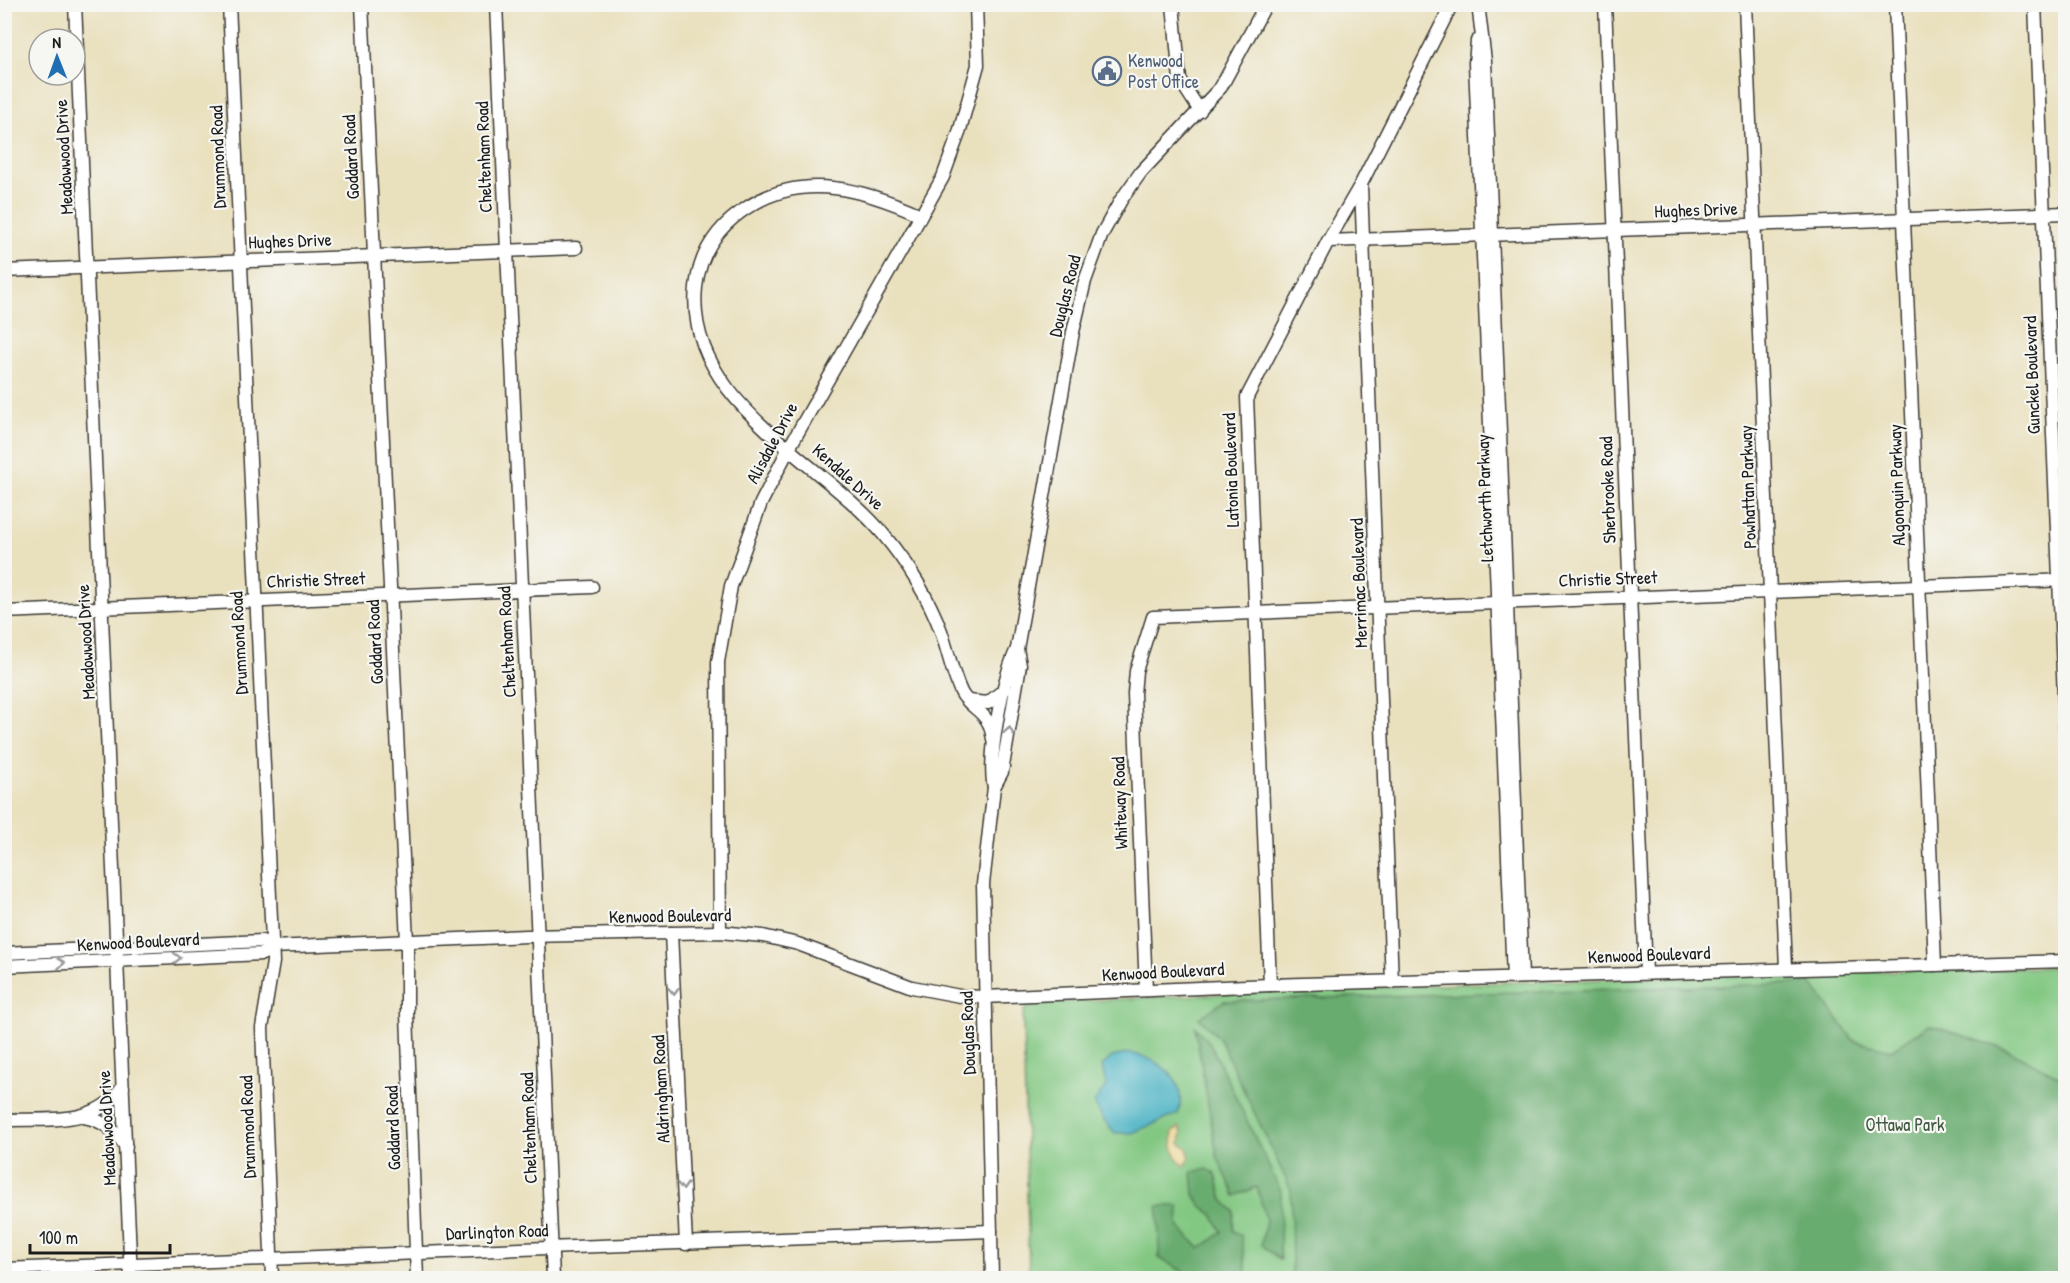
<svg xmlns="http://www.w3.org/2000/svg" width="2070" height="1283" font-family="'Patrick Hand',sans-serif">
	<rect width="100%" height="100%" fill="#f6f6f2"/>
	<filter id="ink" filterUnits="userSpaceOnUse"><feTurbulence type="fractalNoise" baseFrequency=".0167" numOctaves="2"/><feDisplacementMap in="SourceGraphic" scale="12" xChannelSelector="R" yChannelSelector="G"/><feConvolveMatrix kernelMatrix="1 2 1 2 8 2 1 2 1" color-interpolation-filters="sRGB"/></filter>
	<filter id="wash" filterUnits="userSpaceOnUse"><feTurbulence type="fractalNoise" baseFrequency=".008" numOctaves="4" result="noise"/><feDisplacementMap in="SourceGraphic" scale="24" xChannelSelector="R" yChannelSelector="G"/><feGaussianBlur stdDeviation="1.35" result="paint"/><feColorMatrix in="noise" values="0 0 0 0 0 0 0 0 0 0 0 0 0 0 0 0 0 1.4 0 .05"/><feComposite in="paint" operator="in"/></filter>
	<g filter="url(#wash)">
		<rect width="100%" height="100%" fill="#e9e0bd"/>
		<!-- green -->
		<path fill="#82c782" stroke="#4f724f" stroke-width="1.5" d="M2065 967V1278H1029L1023 1018 1025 1008 1046 1003C1385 984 1726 975 2065 967Z"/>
		<!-- forest -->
		<g fill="#69ac70" stroke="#426446" stroke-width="1.5">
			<polygon points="1811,983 1854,1041 1891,1050 1929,1025 2008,1050 2065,1080 2065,1278 1292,1278 1291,1190 1219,1038 1199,1018 1224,1001"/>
			<polygon points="1195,1027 1210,1043 1281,1192 1280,1260 1261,1245 1266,1220 1257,1187 1235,1196 1217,1156"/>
			<polygon points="1208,1169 1216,1175 1223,1200 1234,1211 1233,1231 1241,1235 1247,1278 1194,1278 1159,1258 1158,1206 1179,1206 1178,1226 1200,1249 1222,1232 1212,1214 1200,1205 1194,1194 1192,1172"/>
		</g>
		<!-- sand -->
		<path fill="#eeda9e" stroke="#857b5d" stroke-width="1.5" d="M1179 1127 1182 1132 1180 1143 1187 1148 1190 1158 1185 1166C1176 1160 1170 1144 1173 1132Z"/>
		<!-- water -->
		<path fill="#44b0c2" stroke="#30666f" stroke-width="1.5" d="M1130 1053C1160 1059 1189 1080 1178 1114L1132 1133H1115L1103 1119 1094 1103 1106 1086 1102 1066 1112 1057Z"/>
	</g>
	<g filter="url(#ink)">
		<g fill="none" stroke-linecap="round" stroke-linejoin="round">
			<!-- minor casing -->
			<g stroke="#3b3934" stroke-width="15">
				<g id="minor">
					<polyline points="75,4 131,1278"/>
					<polyline points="229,4 273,962 262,1028 272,1278"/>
					<polyline points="362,4 407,941 407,1013 417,1278"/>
					<polyline points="496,4 553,1278"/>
					<polyline points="1173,4 1180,80 1200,111"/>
					<polyline points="1478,4 1485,61 1522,977"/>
					<polyline points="1605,4 1646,973"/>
					<polyline points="1745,4 1786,968"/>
					<polyline points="1895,4 1935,965"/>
					<polyline points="2035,4 2066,745"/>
					<polyline points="1477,41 1475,63 1513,978"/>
					<polyline points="1361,186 1392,982"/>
					<path d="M921 215C865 190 804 171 748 207 718 226 700 252 696 287 684 401 820 459 883 534 907 563 928 596 941 631 948 651 952 673 961 692 967 705 982 710 988 722 991 727 992 734 993 739"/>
					<polyline points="1328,241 2066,213"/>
					<polyline points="4,271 576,248"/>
					<polyline points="4,612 592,587"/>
					<polyline points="968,701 988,703 1005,689"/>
					<path d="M994 787C987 756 1003 677 1017 649L1073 332 1085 281 1102 234 1121 200 1141 172 1221 87 1266 4"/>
					<polyline points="720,932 718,662 731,586 761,503 789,448 943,177 959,133 978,65 976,4"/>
					<polyline points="671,933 686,1244"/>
					<polyline points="4,953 262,941 272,947"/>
					<polyline points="4,966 262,954 272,947 527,936 720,932 763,936 798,944 912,987 960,996 984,997 1270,985 2066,961"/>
					<polyline points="1270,985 1247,397 1328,241 1361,184 1452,4"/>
					<polyline points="1146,990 1134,694 1136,671 1153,617 2066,580"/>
					<path d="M84 1117C103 1120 116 1131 126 1147"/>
					<path d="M4 1120C49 1118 95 1127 123 1087"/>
					<polyline points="4,1269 991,1231"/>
					<polyline points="992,1278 983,884 994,787 1002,772 1020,665 1017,649"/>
				</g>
			</g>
			<!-- minor -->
			<use href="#minor" stroke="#fff" stroke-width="12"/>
		</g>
		<!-- one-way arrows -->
		<defs><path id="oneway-chevron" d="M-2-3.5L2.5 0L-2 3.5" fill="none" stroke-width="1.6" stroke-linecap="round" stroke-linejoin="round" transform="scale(1.5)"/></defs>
		<g stroke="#999">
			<use href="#oneway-chevron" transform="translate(1009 731) rotate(-81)"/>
			<use href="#oneway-chevron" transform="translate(177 958) rotate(-2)"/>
			<use href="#oneway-chevron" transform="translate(61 963) rotate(-3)"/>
			<use href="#oneway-chevron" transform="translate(674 991) rotate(87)"/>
			<use href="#oneway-chevron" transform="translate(683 1186) rotate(87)"/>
		</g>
	</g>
	<!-- icons -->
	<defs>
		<g id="civic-ring" transform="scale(1.5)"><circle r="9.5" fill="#f6f6f2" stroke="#5c6f8a" stroke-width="1.5"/><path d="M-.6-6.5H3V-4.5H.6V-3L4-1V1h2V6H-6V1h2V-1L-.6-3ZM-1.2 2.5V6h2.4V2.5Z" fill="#5c6f8a"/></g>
	</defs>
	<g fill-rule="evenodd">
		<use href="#civic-ring" x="1107" y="71"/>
	</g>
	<g text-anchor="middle" stroke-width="4.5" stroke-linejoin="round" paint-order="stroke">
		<!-- service labels -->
		<g font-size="18" fill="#4e5e75" stroke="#f6f6f2" text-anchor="start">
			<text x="1128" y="67">Kenwood<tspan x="1128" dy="21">Post Office</tspan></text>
		</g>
		<!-- street labels -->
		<g font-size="18" fill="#1c1c1c" stroke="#f6f6f2">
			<text transform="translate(64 157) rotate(-93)" y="6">Meadowwood Drive</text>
			<text transform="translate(218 157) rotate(-92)" y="6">Drummond Road</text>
			<text transform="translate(351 157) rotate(-93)" y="6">Goddard Road</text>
			<text transform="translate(484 157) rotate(-92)" y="6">Cheltenham Road</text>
			<text transform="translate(1696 210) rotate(-2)" y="6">Hughes Drive</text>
			<text transform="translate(290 241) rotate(-2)" y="6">Hughes Drive</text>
			<text transform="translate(1065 296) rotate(-76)" y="6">Douglas Road</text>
			<text transform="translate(2032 375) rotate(-92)" y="6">Gunckel Boulevard</text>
			<text transform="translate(772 443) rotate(-62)" y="6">Alisdale Drive</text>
			<text transform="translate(1231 470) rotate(-92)" y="6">Latonia Boulevard</text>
			<text transform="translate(848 477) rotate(42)" y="6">Kendale Drive</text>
			<text transform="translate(1897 485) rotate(-92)" y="6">Algonquin Parkway</text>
			<text transform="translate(1748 487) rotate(-92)" y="6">Powhattan Parkway</text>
			<text transform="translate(1608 490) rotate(-92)" y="6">Sherbrooke Road</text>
			<text transform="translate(1485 498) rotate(-92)" y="6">Letchworth Parkway</text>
			<text transform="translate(1608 579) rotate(-2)" y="6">Christie Street</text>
			<text transform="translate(316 580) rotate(-2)" y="6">Christie Street</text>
			<text transform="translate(1359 583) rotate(-92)" y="6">Merrimac Boulevard</text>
			<text transform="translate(86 642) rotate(-93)" y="6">Meadowwood Drive</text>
			<text transform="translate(375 642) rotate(-93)" y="6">Goddard Road</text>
			<text transform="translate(507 642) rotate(-93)" y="6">Cheltenham Road</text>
			<text transform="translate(239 643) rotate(-93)" y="6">Drummond Road</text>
			<text transform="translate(1120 803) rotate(-92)" y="6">Whiteway Road</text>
			<text transform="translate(670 916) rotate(-1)" y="6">Kenwood Boulevard</text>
			<text transform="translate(138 942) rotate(-3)" y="6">Kenwood Boulevard</text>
			<text transform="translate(1649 955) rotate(-2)" y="6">Kenwood Boulevard</text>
			<text transform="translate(1163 972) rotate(-3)" y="6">Kenwood Boulevard</text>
			<text transform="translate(968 1033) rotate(-92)" y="6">Douglas Road</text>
			<text transform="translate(661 1089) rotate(-93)" y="6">Aldringham Road</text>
			<text transform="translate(248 1127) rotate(-92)" y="6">Drummond Road</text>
			<text transform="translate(107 1128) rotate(-93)" y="6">Meadowwood Drive</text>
			<text transform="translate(393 1128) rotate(-92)" y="6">Goddard Road</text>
			<text transform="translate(529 1128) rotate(-92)" y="6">Cheltenham Road</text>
			<text transform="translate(497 1232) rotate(-2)" y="6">Darlington Road</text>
		</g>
		<!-- park labels -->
		<g font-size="18" fill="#405840" stroke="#f6f6f2">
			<text x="1905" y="1131">Ottawa Park</text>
		</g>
	</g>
	<!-- margin -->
	<rect width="2070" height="1283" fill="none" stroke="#f6f6f2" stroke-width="24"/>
	<!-- north arrow -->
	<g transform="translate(57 57) rotate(359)"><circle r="28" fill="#f6f6f2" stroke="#9f9f9c" stroke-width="1.5"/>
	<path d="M0-4.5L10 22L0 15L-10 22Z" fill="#1f6fb2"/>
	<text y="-9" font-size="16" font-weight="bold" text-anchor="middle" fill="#1c1c1c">N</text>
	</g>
	<!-- scale -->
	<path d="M30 1244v9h140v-9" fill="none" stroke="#1c1c1c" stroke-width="3"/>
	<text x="39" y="1244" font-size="18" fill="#1c1c1c" stroke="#f6f6f2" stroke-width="4.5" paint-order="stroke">100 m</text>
</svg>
